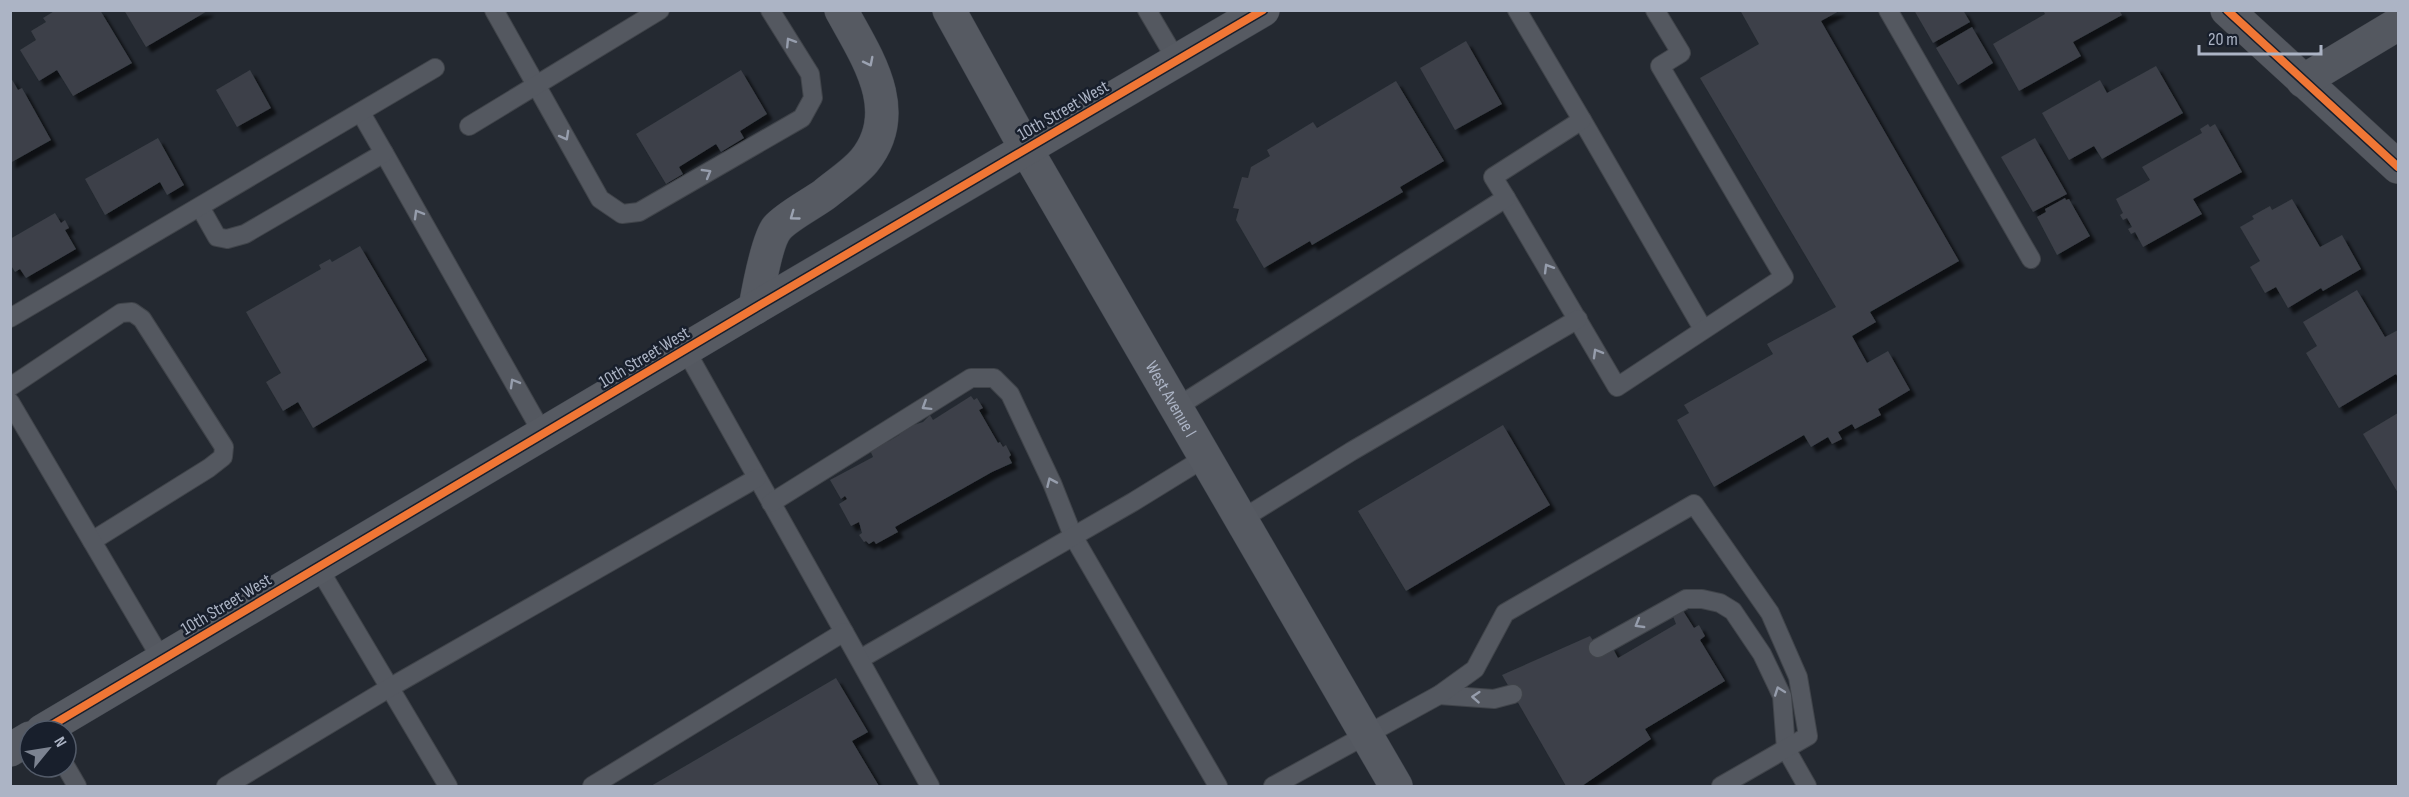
<svg xmlns="http://www.w3.org/2000/svg" width="2409" height="797" font-family="'Sofia Sans Condensed',sans-serif">
	<defs>
		<filter id="shadow"><feDropShadow dx="5.5" dy="5.5" stdDeviation="1.5" flood-color="#0009"/></filter>
	</defs>
	<rect width="100%" height="100%" fill="#242931"/>
	<!-- building -->
	<g fill="#3c4048" filter="url(#shadow)">
		<polygon points="56,10 100,10 132,63 73,96 57,70 39,81 20,50 36,40 31,31 46,22 43,18"/>
		<polygon points="124,10 209,10 146,47"/>
		<polygon points="1740,10 1841,10 1821,21 1959,261 1870,312 1876,322 1852,336 1867,363 1888,351 1910,390 1878,409 1881,415 1855,429 1852,424 1838,432 1842,439 1832,444 1828,437 1811,447 1804,435 1714,487 1677,420 1689,413 1684,405 1773,354 1767,344 1836,307 1700,78 1759,44"/>
		<polygon points="1914,10 1963,10 1970,22 1933,43"/>
		<polygon points="2043,10 2119,10 2122,15 2073,42 2081,56 2019,91 1993,44 2045,14"/>
		<polygon points="1972,27 1993,63 1958,85 1936,48"/>
		<polygon points="1466,41 1502,104 1455,130 1420,68"/>
		<polygon points="2156,66 2183,113 2102,159 2094,146 2069,160 2042,113 2100,80 2107,93"/>
		<polygon points="250,70 271,108 237,127 216,90"/>
		<polygon points="741,70 767,114 740,131 744,138 721,152 716,144 679,167 683,174 666,184 636,134"/>
		<polygon points="10,76 18,90 22,88 51,140 10,163"/>
		<polygon points="1396,81 1444,161 1400,187 1403,192 1312,245 1310,241 1264,268 1236,220 1239,209 1233,208 1242,177 1248,178 1251,167 1270,156 1267,150 1313,122 1317,128"/>
		<polygon points="2208,124 2210,127 2215,124 2242,172 2193,199 2202,214 2143,247 2135,232 2131,234 2128,229 2132,227 2127,218 2123,220 2120,215 2123,213 2116,199 2150,180 2142,167 2202,133 2200,129"/>
		<polygon points="158,138 184,185 167,195 160,182 105,215 85,179"/>
		<polygon points="2035,138 2067,194 2033,212 2001,157"/>
		<polygon points="2065,198 2066,200 2069,199 2090,236 2057,255 2037,217 2046,212 2045,209"/>
		<polygon points="2292,199 2320,247 2342,235 2361,269 2323,291 2321,288 2288,308 2276,287 2265,293 2250,267 2260,261 2240,227 2254,219 2252,216 2270,206 2272,210"/>
		<polygon points="55,213 61,223 65,220 69,228 65,230 76,249 26,278 20,269 15,272 10,264 10,239"/>
		<polygon points="360,246 427,360 313,428 298,402 283,411 266,382 281,373 246,312 321,269 319,265 330,259 332,262"/>
		<polygon points="2357,290 2385,337 2398,330 2398,377 2396,374 2339,408 2306,353 2317,346 2303,322"/>
		<polygon points="971,396 974,400 977,398 983,408 979,410 998,443 1000,442 1003,447 1006,445 1011,455 1009,457 1012,463 992,472 895,527 898,532 876,544 874,541 869,544 866,541 864,542 859,535 862,533 859,522 851,526 839,504 847,499 845,496 841,499 830,480 873,457 870,450 877,444 889,441 899,435 904,428 923,422 930,415 933,420"/>
		<polygon points="2398,413 2398,493 2363,434"/>
		<polygon points="1503,425 1550,505 1406,591 1358,511"/>
		<polygon points="1680,606 1694,628 1699,625 1705,636 1700,640 1725,681 1645,729 1651,739 1582,786 1566,786 1502,675 1590,636 1600,651 1611,645 1618,658 1676,624 1671,611"/>
		<polygon points="836,678 868,732 852,741 879,786 651,786"/>
	</g>
	<g fill="none" stroke-linecap="round" stroke-linejoin="round">
		<!-- lane casing -->
		<g stroke="#40444a" stroke-width="20">
			<g id="lane">
				<polyline points="494,10 600,199 622,214 639,212 802,118 813,98 810,74 770,10"/>
				<polyline points="1147,10 1177,61"/>
				<polyline points="1888,10 2031,259"/>
				<polyline points="1582,120 1703,329"/>
				<polyline points="469,126 660,10"/>
				<polyline points="384,153 543,434"/>
				<polyline points="1506,198 1617,387 1784,277 1660,66 1681,53 1655,10"/>
				<polyline points="200,207 217,237 227,239 245,234 384,153 361,113"/>
				<polyline points="10,318 435,68"/>
				<polyline points="685,349 844,632"/>
				<polyline points="10,387 121,313 132,312 142,319 224,447 223,457 209,468 92,541"/>
				<polyline points="10,402 162,660"/>
				<polyline points="1177,407 1506,198 1493,177 1582,120 1517,10"/>
				<polyline points="771,503 971,378 994,378 1010,394 1052,483 1073,536 1218,786"/>
				<polyline points="1242,519 1352,451 1578,319"/>
				<polyline points="318,567 448,786"/>
				<polyline points="1598,648 1686,599 1702,599 1720,603 1733,611 1762,654 1782,696 1786,749 1807,786"/>
				<polyline points="860,659 1133,502 1206,457"/>
				<polyline points="1439,695 1494,699 1513,694"/>
				<polyline points="66,767 77,786"/>
				<polyline points="226,786 389,688 757,478"/>
				<polyline points="592,786 844,632 930,786"/>
				<polyline points="1273,786 1439,695 1475,669 1505,613 1694,504 1770,613 1798,677 1808,736 1721,786"/>
			</g>
		</g>
		<!-- street casing -->
		<g stroke="#40444a" stroke-width="34">
			<g id="street">
				<polyline points="2227,10 2398,167"/>
				<polyline points="2303,81 2398,24"/>
			</g>
		</g>
		<!-- primary casing -->
		<g stroke="#41464e" stroke-width="34">
			<g id="primary">
				<path id="s1" d="M949 10 1026 149 1396 786"/>
				<path d="M755 308C758 291 767 240 777 228 786 217 813 203 825 194 837 184 854 173 864 161 905 111 866 56 841 10"/>
				<polyline points="42,731 755,308 1263,10"/>
				<polyline points="10,750 30,738"/>
			</g>
		</g>
		<!-- lane -->
		<use href="#lane" stroke="#545860" stroke-width="18"/>
		<!-- street -->
		<use href="#street" stroke="#545860" stroke-width="33"/>
		<!-- primary -->
		<use href="#primary" stroke="#565a62" stroke-width="33"/>
		<!-- cycleway casing -->
		<g stroke="#181f2c" stroke-width="11">
			<g id="cycleway">
				<polyline points="2227,10 2398,167"/>
				<polyline points="42,731 755,308 1263,10"/>
			</g>
		</g>
		<!-- cycleway -->
		<use href="#cycleway" stroke="#f07635" stroke-width="8"/>
	</g>
	<!-- one-way arrows -->
	<defs><path id="oneway-chevron" d="M-2-3.5L2.5 0L-2 3.5" fill="none" stroke-width="1.6" stroke-linecap="round" stroke-linejoin="round" transform="scale(1.5)"/></defs>
	<g stroke="#969dac">
		<use href="#oneway-chevron" transform="translate(790 42) rotate(-122)"/>
		<use href="#oneway-chevron" transform="translate(565 136) rotate(61)"/>
		<use href="#oneway-chevron" transform="translate(707 173) rotate(-30)"/>
		<use href="#oneway-chevron" transform="translate(418 214) rotate(-120)"/>
		<use href="#oneway-chevron" transform="translate(1548 268) rotate(-121)"/>
		<use href="#oneway-chevron" transform="translate(1597 353) rotate(-120)"/>
		<use href="#oneway-chevron" transform="translate(514 383) rotate(-120)"/>
		<use href="#oneway-chevron" transform="translate(926 406) rotate(148)"/>
		<use href="#oneway-chevron" transform="translate(1051 482) rotate(-114)"/>
		<use href="#oneway-chevron" transform="translate(1639 624) rotate(150)"/>
		<use href="#oneway-chevron" transform="translate(1779 691) rotate(-110)"/>
		<use href="#oneway-chevron" transform="translate(1476 697) rotate(-176)"/>
	</g>
	<g stroke="#9ba2b1">
		<use href="#oneway-chevron" transform="translate(869 62) rotate(63)"/>
		<use href="#oneway-chevron" transform="translate(794 216) rotate(144)"/>
	</g>
	<g text-anchor="middle" stroke-width="5" stroke-linejoin="round" paint-order="stroke">
		<!-- street labels -->
		<g font-size="18" fill="#acb4c5" stroke="#181f2c">
			<text transform="translate(1063 110) rotate(-30)" y="6">10th Street West</text>
			<text transform="translate(644 357) rotate(-31)" y="6">10th Street West</text>
			<text dy="6" stroke="none"><textPath href="#s1" startOffset="448">West Avenue I</textPath></text>
			<text transform="translate(226 604) rotate(-31)" y="6">10th Street West</text>
		</g>
	</g>
	<!-- border -->
	<rect width="2409" height="797" fill="none" stroke="#acb4c5" stroke-width="24"/>
	<!-- north arrow -->
	<g transform="translate(48 749) rotate(60)"><circle r="28" fill="#181f2c" stroke="#535b69" stroke-width="1.5"/>
	<path d="M0-4.5L10 22L0 15L-10 22Z" fill="#7c8391"/>
	<text y="-9" font-size="16" font-weight="bold" text-anchor="middle" fill="#acb4c5">N</text>
	</g>
	<!-- scale -->
	<path d="M2199 45v9h122v-9" fill="none" stroke="#acb4c5" stroke-width="3"/>
	<text x="2208" y="45" font-size="18" fill="#acb4c5" stroke="#181f2c" stroke-width="4.5" paint-order="stroke">20 m</text>
</svg>
